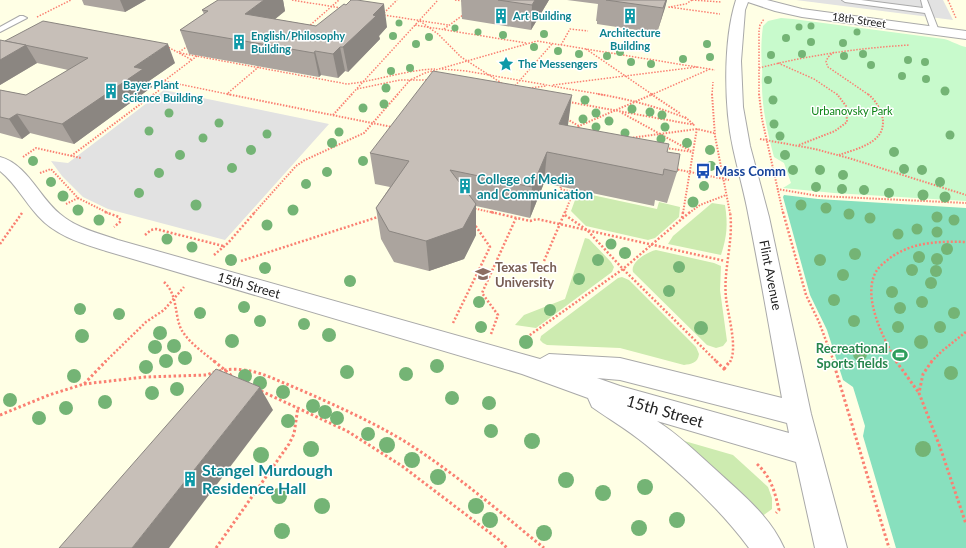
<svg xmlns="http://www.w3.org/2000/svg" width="966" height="548" font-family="Lato,sans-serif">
	<rect width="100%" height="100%" fill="#f2efe9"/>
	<!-- education -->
	<rect fill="#ffffe5" x="0" y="0" width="966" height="548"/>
	<!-- grass -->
	<g fill="#cdebb0">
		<polygon points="578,192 657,209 659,202 680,207 679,217 655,238 648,240 586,226 571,211"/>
		<path d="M712 203 725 205C728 225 727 236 721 255L668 244 673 236Z"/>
		<polygon points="585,238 589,239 611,262 614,267 612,272 536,328 515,325 524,315 565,299"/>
		<path d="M656 250 714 263 721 266 720 290 727 341 723 346 716 348 707 345 633 272C630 262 647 252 656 250Z"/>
		<path d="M622 277 629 280 696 347 699 354C698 363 691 364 684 365L620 348 547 345 543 343 540 340 541 336 618 278Z"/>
		<polygon points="681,440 733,455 768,487 772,498 772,509 758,519"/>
	</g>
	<!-- park -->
	<path fill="#c8facc" d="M781 18 793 19 944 39C952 41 957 45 966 47V201L834 193 783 188 791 183 784 163 774 157C768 134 762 109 762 85 761 79 763 74 762 69 761 54 761 41 763 26L768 21Z"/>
	<!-- pitch -->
	<polygon fill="#88e0be" points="784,195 818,199 966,208 966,548 896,548 863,436 865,426 853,387 843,380 827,330 810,295 783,197"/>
	<!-- parking -->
	<g fill="#e2e2e2">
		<polygon points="796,0 943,0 953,20"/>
		<polygon points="164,90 329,124 225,240 108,209 83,197 62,176 51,161 68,163"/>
	</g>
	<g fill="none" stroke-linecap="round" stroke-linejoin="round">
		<!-- lane casing -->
		<g stroke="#a9a9a9" stroke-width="2">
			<g id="lane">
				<polygon points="842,0 861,0 923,8 921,0 927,0 939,31 938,33 932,33 925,13 845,2"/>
				<polygon points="20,16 23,16 27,18 0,32 0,27"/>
			</g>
		</g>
		<!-- street casing -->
		<g stroke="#a9a9a9" stroke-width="2">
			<path id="street" d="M736 0H767L802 9 966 31V39L802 17 775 11 748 2 745 10 741 61 743 107 750 146 769 217 811 414 847 548H815L796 462 657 421C678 434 697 453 716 470 741 493 770 516 784 548H749C721 510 682 474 645 444 628 430 609 419 592 407L588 398 522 374 106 251C81 243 56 236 38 216 25 202 16 184 0 171V157C27 164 39 197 60 214 76 228 98 233 118 240L540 359 549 354 620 358 782 398C771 338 761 278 749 218 745 195 738 171 733 148 724 107 723 40 736 0ZM597 378 620 380 787 423 789 433 620 386Z"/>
		</g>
		<!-- path-far3 -->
		<g stroke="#fa8072" stroke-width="1.5" stroke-dasharray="1.5 1.5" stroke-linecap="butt">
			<polyline points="292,0 341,8"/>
			<polyline points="455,0 464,1"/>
			<polyline points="692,0 686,4 669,7 720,14"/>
			<polyline points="692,0 721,2"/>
			<polyline points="948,0 956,18"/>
			<polyline points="384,13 397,0"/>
			<polyline points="384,15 448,25"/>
			<polyline points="37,17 71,0"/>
			<polyline points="420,21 438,34 461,57 503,84"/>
			<polyline points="415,25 526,43"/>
			<polyline points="308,27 339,0"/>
			<polyline points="444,29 463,15"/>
			<polyline points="561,45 570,29 588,31"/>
			<polyline points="166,46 192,60"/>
			<polyline points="586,49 653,95"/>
			<polyline points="179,52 188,46"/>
			<polyline points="834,52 828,57 826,62 828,67 869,95"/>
			<path d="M180 53 347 84C377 81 405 70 435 69"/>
			<polyline points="197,56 164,81 232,95"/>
			<polyline points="778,63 814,79 838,95"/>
			<path d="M759 68C809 55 859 48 910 45"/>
			<polyline points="442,69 466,71 604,95"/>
			<polyline points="553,85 697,67"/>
			<polyline points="513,88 552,44"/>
			<polyline points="529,88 546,86"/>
			<polyline points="357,89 400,80 428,80"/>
			<polyline points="228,93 262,64"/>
			<polyline points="153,95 170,82"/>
			<polyline points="351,95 438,0"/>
			<polyline points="397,95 410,80 425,73 537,41 715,70"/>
			<polyline points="651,95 710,69"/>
			<polyline points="712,95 713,82"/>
			<polyline points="759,95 759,31 760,25 764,19"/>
		</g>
		<!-- path-far2 -->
		<g stroke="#fa8072" stroke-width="2" stroke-dasharray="1.5 1.5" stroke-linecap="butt">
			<polyline points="227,94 392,127"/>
			<path d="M598 94C628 99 658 107 686 118"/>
			<polyline points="651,94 681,114"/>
			<polyline points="712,94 715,136 730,213"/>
			<polyline points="759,94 762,119 783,213"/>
			<polyline points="569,102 695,125"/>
			<polyline points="622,113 691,151"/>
			<polyline points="333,115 352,94"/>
			<polyline points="685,117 693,124"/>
			<polyline points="567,119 579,126"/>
			<polyline points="577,130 579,126 653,94"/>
			<polyline points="630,138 697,129 714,133"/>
			<polyline points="760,139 815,149 852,159 966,195"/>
			<polyline points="799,145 835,131 847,122 846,106 837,94"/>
			<polyline points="666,148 693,152"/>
			<path d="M839 155C850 151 864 148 874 140 891 127 881 105 868 94"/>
			<polyline points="71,156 154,94"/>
			<polyline points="23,157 36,148 81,158"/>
			<polyline points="675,169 729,180"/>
			<polyline points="40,173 51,169 78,198 108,213"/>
			<polyline points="562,184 560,189 573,192 565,213"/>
			<polyline points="777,189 819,196 966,203"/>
			<polyline points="66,204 78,198"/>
			<polyline points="472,208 495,213"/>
			<polyline points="254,213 296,166 305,160 364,133 398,94"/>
			<polyline points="683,213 697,128"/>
			<polyline points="689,213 700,205 726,195"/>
		</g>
		<!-- path-far1 -->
		<g stroke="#fa8072" stroke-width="2.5" stroke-dasharray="2 2" stroke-linecap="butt">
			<polyline points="105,212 119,217 121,221 114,227"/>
			<polyline points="491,212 530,221 537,219 725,261"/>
			<polyline points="783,212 806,295 819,322 834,362"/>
			<polyline points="565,215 587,230 623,269 717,362"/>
			<polyline points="682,218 683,212"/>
			<polyline points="145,235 151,230 156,229 223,246"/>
			<polyline points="0,244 22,213"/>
			<polyline points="214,255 228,243 255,212"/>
			<polyline points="241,261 381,216"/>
			<polyline points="544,261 565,212"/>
			<path d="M164 282C178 295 174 313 181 329 188 342 204 353 215 362"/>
			<polyline points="453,323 490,247 475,225"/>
			<polyline points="491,334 498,315 482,293 516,218"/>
			<polyline points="520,342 623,269 690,212"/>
			<polyline points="105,362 146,322 164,310 184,287"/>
			<path d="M730 362C738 348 728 315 726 298 723 269 734 241 730 212"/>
			<path d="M897 362C884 340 864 301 874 276 876 270 881 265 885 262 908 242 937 241 966 242"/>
			<polyline points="931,362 942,351 966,332"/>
		</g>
		<!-- path -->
		<g stroke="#fa8072" stroke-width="3" stroke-dasharray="2.5 2.5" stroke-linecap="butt">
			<polyline points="214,361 232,376"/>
			<polyline points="716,361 724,369 721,370"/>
			<polyline points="833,361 889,548"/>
			<polyline points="896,361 919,393"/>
			<polyline points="932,361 923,374 919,393 940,447 966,524"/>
			<polyline points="724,369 730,361"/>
			<path d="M219 371C250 364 275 380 303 391 339 407 375 423 409 444 457 475 500 512 544 548"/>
			<polyline points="84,384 145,377 207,375 214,372"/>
			<polyline points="261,391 347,431 402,466 498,539 507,548"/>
			<polyline points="0,415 49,395 84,384 106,361"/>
			<path d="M757 464C771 477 775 492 779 510L776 513"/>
			<polyline points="216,548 289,444 294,434 298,407"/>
		</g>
		<!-- lane -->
		<use href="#lane" fill="#fff" fill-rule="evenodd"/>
		<!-- street -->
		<use href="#street" fill="#fff" fill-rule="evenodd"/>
	</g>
	<!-- trees -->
	<g fill="#74b475">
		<circle cx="399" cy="23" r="3.5"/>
		<circle cx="811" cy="26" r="3.5"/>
		<circle cx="799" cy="27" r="3.5"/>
		<circle cx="455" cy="28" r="3.5"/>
		<circle cx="478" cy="32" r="3.5"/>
		<circle cx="857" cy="32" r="3.5"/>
		<circle cx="544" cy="34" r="4"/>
		<circle cx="503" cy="35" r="4"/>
		<circle cx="393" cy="36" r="4"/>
		<circle cx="429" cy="37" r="4"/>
		<circle cx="786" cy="38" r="4"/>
		<circle cx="811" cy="42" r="4"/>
		<circle cx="843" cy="43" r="4"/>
		<circle cx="416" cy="44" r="4"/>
		<circle cx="707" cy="44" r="4"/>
		<circle cx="534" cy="47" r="4"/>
		<circle cx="558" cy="51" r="4"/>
		<circle cx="620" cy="52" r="4"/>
		<circle cx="579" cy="54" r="4"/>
		<circle cx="802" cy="54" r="4"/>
		<circle cx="863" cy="54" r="4"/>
		<circle cx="771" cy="55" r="4"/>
		<circle cx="607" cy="56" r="4"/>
		<circle cx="844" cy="56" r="4"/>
		<circle cx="710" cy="57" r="4"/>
		<circle cx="683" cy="59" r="4"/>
		<circle cx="908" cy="60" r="4"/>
		<circle cx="631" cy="62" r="4"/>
		<circle cx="925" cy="62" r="4"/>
		<circle cx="651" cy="64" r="4"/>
		<circle cx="871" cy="65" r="4"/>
		<circle cx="410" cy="68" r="4"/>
		<circle cx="391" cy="71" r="4"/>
		<circle cx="902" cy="76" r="4"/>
		<circle cx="926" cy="79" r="4"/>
		<circle cx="768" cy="80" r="4"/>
		<circle cx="386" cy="88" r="4.5"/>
		<circle cx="945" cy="91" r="4.5"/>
		<circle cx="585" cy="100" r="4.5"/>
		<circle cx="773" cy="100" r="4.5"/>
		<circle cx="384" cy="104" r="4.5"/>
		<circle cx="363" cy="108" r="4.5"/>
		<circle cx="632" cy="109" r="4.5"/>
		<circle cx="650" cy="112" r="4.5"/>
		<circle cx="169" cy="113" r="4.5"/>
		<circle cx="596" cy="113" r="4.5"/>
		<circle cx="662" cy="115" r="4.5"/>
		<circle cx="583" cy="119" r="4.5"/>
		<circle cx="609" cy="121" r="4.5"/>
		<circle cx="219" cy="123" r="4.5"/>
		<circle cx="774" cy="124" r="4.5"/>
		<circle cx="596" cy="127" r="4.5"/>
		<circle cx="665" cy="127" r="4.5"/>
		<circle cx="149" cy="131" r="4.5"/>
		<circle cx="339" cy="132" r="4.5"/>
		<circle cx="625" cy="133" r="4.5"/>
		<circle cx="267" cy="134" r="4.5"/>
		<circle cx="950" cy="135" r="4.5"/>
		<circle cx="780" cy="136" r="4.5"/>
		<circle cx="203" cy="138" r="4.5"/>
		<circle cx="661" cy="139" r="4.5"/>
		<circle cx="332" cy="143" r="5"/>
		<circle cx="687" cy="143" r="5"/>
		<circle cx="251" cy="150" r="5"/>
		<circle cx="710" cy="150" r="5"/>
		<circle cx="894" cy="152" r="5"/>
		<circle cx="180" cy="155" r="5"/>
		<circle cx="785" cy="155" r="5"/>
		<circle cx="33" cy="161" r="5"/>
		<circle cx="363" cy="161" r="5"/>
		<circle cx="711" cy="166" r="5"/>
		<circle cx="232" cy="168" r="5"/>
		<circle cx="904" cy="169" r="5"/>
		<circle cx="793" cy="170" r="5"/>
		<circle cx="820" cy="170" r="5"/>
		<circle cx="922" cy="170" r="5"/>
		<circle cx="327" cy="172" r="5"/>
		<circle cx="159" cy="173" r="5"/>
		<circle cx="843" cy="175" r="5"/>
		<circle cx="51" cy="182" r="5"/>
		<circle cx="940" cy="182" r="5"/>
		<circle cx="306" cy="184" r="5"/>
		<circle cx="704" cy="186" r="5"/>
		<circle cx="816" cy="187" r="5"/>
		<circle cx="842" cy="189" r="5"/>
		<circle cx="864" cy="190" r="5"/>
		<circle cx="139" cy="193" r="5"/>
		<circle cx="889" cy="193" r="5"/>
		<circle cx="923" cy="195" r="5.5"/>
		<circle cx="63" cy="196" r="5.5"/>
		<circle cx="945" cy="197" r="5.5"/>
		<circle cx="693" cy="202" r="5.5"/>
		<circle cx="196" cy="205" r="5.5"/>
		<circle cx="801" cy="205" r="5.5"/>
		<circle cx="826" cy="208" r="5.5"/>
		<circle cx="78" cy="210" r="5.5"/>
		<circle cx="293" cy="210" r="5.5"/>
		<circle cx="849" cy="214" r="5.5"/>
		<circle cx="937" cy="217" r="5.5"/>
		<circle cx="870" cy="218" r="5.5"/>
		<circle cx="99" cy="220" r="5.5"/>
		<circle cx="954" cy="220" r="5.5"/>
		<circle cx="267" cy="225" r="5.5"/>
		<circle cx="917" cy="229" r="5.5"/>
		<circle cx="937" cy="232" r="5.5"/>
		<circle cx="898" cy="234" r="5.5"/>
		<circle cx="167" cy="239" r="5.5"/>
		<circle cx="611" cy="244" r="5.5"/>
		<circle cx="192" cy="247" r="5.5"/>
		<circle cx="947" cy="249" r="6"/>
		<circle cx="625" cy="253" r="6"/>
		<circle cx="855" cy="254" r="6"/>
		<circle cx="919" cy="257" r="6"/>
		<circle cx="937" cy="259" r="6"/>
		<circle cx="231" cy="260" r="6"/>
		<circle cx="598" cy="260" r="6"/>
		<circle cx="820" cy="260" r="6"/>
		<circle cx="679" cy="267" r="6"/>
		<circle cx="265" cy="268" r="6"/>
		<circle cx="912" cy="270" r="6"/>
		<circle cx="936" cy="271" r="6"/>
		<circle cx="843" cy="275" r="6"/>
		<circle cx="579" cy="279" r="6"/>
		<circle cx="350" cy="281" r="6"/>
		<circle cx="931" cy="283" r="6"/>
		<circle cx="669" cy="291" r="6"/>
		<circle cx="892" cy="292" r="6"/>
		<circle cx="834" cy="300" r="6"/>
		<circle cx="479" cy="302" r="6"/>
		<circle cx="922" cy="302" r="6"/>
		<circle cx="244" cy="307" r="6"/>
		<circle cx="900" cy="308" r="6"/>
		<circle cx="80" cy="309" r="6"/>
		<circle cx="550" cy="310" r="6"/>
		<circle cx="200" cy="313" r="6"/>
		<circle cx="954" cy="313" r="6"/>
		<circle cx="119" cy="314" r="6"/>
		<circle cx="260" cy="321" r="6"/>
		<circle cx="854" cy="321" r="6"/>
		<circle cx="304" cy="324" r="6"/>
		<circle cx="481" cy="327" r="6"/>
		<circle cx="701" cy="328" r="7"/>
		<circle cx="898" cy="327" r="6"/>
		<circle cx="940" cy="327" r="6"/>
		<circle cx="160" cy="333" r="7"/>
		<circle cx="329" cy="335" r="7"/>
		<circle cx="82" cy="336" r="7"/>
		<circle cx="232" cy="341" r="7"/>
		<circle cx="526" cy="342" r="7"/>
		<circle cx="921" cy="342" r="7"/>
		<circle cx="174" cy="346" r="7"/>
		<circle cx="155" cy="347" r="7"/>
		<circle cx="860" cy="354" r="7"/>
		<circle cx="185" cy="358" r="7"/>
		<circle cx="166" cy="361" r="7"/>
		<circle cx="437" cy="366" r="7"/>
		<circle cx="146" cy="367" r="7"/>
		<circle cx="347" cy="372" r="7"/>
		<circle cx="951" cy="373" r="7"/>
		<circle cx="406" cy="374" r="7"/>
		<circle cx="74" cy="376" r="7"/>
		<circle cx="245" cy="376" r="7"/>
		<circle cx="260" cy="383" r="7"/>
		<circle cx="177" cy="389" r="7"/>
		<circle cx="283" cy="392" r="7"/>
		<circle cx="152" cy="393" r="7"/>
		<circle cx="452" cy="398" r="7"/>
		<circle cx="10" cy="400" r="7"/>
		<circle cx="105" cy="402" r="7"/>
		<circle cx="489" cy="403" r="7"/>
		<circle cx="313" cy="406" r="7"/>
		<circle cx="66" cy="408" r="7"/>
		<circle cx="325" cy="412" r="7"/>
		<circle cx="39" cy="418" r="7"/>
		<circle cx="337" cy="418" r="7"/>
		<circle cx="288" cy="421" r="7"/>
		<circle cx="491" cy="431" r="7"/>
		<circle cx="368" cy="434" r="7"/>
		<circle cx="532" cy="441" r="8"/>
		<circle cx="387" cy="445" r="8"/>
		<circle cx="311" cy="449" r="8"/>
		<circle cx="923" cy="449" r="8"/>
		<circle cx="261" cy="455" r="8"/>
		<circle cx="412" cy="460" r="8"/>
		<circle cx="438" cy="477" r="8"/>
		<circle cx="566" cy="480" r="8"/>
		<circle cx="645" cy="487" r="8"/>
		<circle cx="603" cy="493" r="8"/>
		<circle cx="279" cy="496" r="8"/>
		<circle cx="322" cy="506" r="8"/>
		<circle cx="476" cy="506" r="8"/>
		<circle cx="490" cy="520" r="8"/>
		<circle cx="677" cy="520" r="8"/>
		<circle cx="639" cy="528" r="8"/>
		<circle cx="282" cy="531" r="8"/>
		<circle cx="544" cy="533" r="8"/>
	</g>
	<!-- wall -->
	<g fill="#aba49e">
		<polygon points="82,0 146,0 125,12 84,5"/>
		<polygon points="218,0 283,0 285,11 275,19 316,26 387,27 379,36 380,39 348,72 345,71 338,78 321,75 319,77 189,54 180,30 204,14 202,10"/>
		<polygon points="461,0 549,0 531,30 462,19"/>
		<polygon points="567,0 667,0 657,33 597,24 597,21 596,21 598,4"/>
		<polygon points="0,40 5,41 175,63 149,81 152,87 74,144 30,133 22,139 0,133 0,90 26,95 68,70 37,63 0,85"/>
		<polygon points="568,126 667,152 677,172 667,203 655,200 654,206 544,183 530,218 476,206 476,235 464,259 429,271 394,262 381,239 376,208 390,187 375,184 370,153"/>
	</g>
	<!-- shaded-wall -->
	<g fill="#8b8681">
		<polygon points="120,0 146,0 125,12"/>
		<polygon points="264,0 283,0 285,11 252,38 245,14"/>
		<polygon points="535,0 549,0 531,30 532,5"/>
		<polygon points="666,0 667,0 665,8 657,33"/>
		<polygon points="384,4 387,27 379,36 380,39 348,72 343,47 373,15"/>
		<polygon points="168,44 175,63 149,81 152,87 74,144 62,124 134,67"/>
		<polygon points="26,45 37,63 0,85 0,60"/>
		<polygon points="340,47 345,71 338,78 333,54"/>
		<polygon points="315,51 321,75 319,77 314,53"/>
		<polygon points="572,95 568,125 556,155 559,124"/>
		<polygon points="17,114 30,133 22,139 9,119"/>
		<polygon points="547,152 544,183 530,218 532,187"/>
		<polygon points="476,204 476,235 464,259 429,271 426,241"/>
		<polygon points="260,387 273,410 169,548 132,548"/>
	</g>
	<!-- building -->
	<g fill="#c7bfb8" stroke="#8b8681">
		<polygon points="218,0 264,0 245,14 316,26 344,4 346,5 351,0 357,0 384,4 373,15 376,16 343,47 340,47 333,54 315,51 314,53 180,30 208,11 202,10"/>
		<polygon points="498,0 535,0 532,5"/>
		<polygon points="606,0 666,0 663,8"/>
		<polygon points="43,21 168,44 134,67 143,69 62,124 17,114 9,119 0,117 0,90 26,95 88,58 5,41"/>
		<polygon points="0,40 5,41 26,45 0,60"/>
		<polygon points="433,71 572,95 559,124 669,144 667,152 680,154 677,172 664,169 663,175 547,152 532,187 450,170 476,204 463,228 426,241 389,231 376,208 409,161 370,153"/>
		<polygon points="216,369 260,387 132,548 59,548"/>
	</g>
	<!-- icons -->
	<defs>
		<g id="building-bare" transform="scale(1.2)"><path d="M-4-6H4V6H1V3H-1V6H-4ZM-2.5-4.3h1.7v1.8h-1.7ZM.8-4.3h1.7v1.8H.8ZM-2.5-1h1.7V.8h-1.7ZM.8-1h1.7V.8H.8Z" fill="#0f9aa8" stroke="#fff" stroke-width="2.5" paint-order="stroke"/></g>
		<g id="sight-bare" transform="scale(1.2)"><path d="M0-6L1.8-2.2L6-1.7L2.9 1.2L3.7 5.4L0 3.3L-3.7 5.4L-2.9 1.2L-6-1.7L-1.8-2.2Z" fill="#0f9aa8" stroke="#fff" stroke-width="2.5" paint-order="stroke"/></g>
		<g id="bus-bare" transform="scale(1.2)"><path d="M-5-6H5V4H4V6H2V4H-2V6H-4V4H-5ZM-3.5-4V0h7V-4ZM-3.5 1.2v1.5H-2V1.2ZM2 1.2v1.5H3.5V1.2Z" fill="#1a4fb4" stroke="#fff" stroke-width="2.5" paint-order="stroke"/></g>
		<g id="university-bare" transform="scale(1.2)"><path d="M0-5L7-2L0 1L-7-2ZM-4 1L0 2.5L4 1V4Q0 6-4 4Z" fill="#8d6e63" stroke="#fff" stroke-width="2.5" paint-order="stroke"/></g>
		<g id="stadium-bare" transform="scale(1.2)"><path d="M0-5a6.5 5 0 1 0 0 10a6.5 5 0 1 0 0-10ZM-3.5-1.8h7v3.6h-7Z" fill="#2e9e5b" stroke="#fff" stroke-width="2.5" paint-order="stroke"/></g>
	</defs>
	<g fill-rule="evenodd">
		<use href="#building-bare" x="501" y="16"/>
		<use href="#building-bare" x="630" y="16"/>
		<use href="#building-bare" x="239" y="42"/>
		<use href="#sight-bare" x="506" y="64"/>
		<use href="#building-bare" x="111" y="91"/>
		<use href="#bus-bare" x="703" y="171"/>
		<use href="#building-bare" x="465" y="186"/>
		<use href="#university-bare" x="483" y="274"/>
		<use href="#stadium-bare" x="900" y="355"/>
		<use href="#building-bare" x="190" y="479"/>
	</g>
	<g text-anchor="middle" stroke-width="3" stroke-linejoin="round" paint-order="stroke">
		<!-- far-culture labels -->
		<g font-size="11" font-weight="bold" fill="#0d838f" stroke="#fff" text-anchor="start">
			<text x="513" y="20">Art Building</text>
			<text x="630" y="37" text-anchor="middle">Architecture<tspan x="630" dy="13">Building</tspan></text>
			<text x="251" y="40">English/Philosophy<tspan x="251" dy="13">Building</tspan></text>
			<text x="518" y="68">The Messengers</text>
			<text x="123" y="89">Bayer Plant<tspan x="123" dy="13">Science Building</tspan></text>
		</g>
		<!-- far-street labels -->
		<g font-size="11" fill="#222" stroke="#fff">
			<text transform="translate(859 20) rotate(8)" y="4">18th Street</text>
		</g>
		<!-- far-park labels -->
		<g font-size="11" fill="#0c8416" stroke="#fff">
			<text x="852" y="115">Urbanovsky Park</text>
		</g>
		<!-- transit labels -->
		<g font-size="13" font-weight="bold" fill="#164399" stroke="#fff" text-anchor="start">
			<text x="715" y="176">Mass Comm</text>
		</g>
		<!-- culture labels -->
		<g font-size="13" font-weight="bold" fill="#0d838f" stroke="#fff" text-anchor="start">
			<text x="477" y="184">College of Media<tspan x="477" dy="15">and Communication</tspan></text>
		</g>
		<!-- education labels -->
		<g font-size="13" font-weight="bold" fill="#785e54" stroke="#fff" text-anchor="start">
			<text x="495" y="272">Texas Tech<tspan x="495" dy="15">University</tspan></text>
		</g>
		<!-- street labels -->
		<g font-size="13" fill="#222" stroke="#fff">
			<text transform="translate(771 275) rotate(79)" y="5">Flint Avenue</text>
			<text transform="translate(249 285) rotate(16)" y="5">15th Street</text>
		</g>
		<!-- leisure labels -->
		<g font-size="13" font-weight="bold" fill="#27864d" stroke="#fff" text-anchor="end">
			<text x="888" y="353">Recreational<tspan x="888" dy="15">Sports fields</tspan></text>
		</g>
		<!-- near-street labels -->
		<g font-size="16" fill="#222" stroke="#fff">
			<text transform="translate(665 411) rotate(16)" y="6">15th Street</text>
		</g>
		<!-- near-culture labels -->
		<g font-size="16" font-weight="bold" fill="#0d838f" stroke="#fff" text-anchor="start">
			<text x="202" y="476">Stangel Murdough<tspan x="202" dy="18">Residence Hall</tspan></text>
		</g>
	</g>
</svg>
